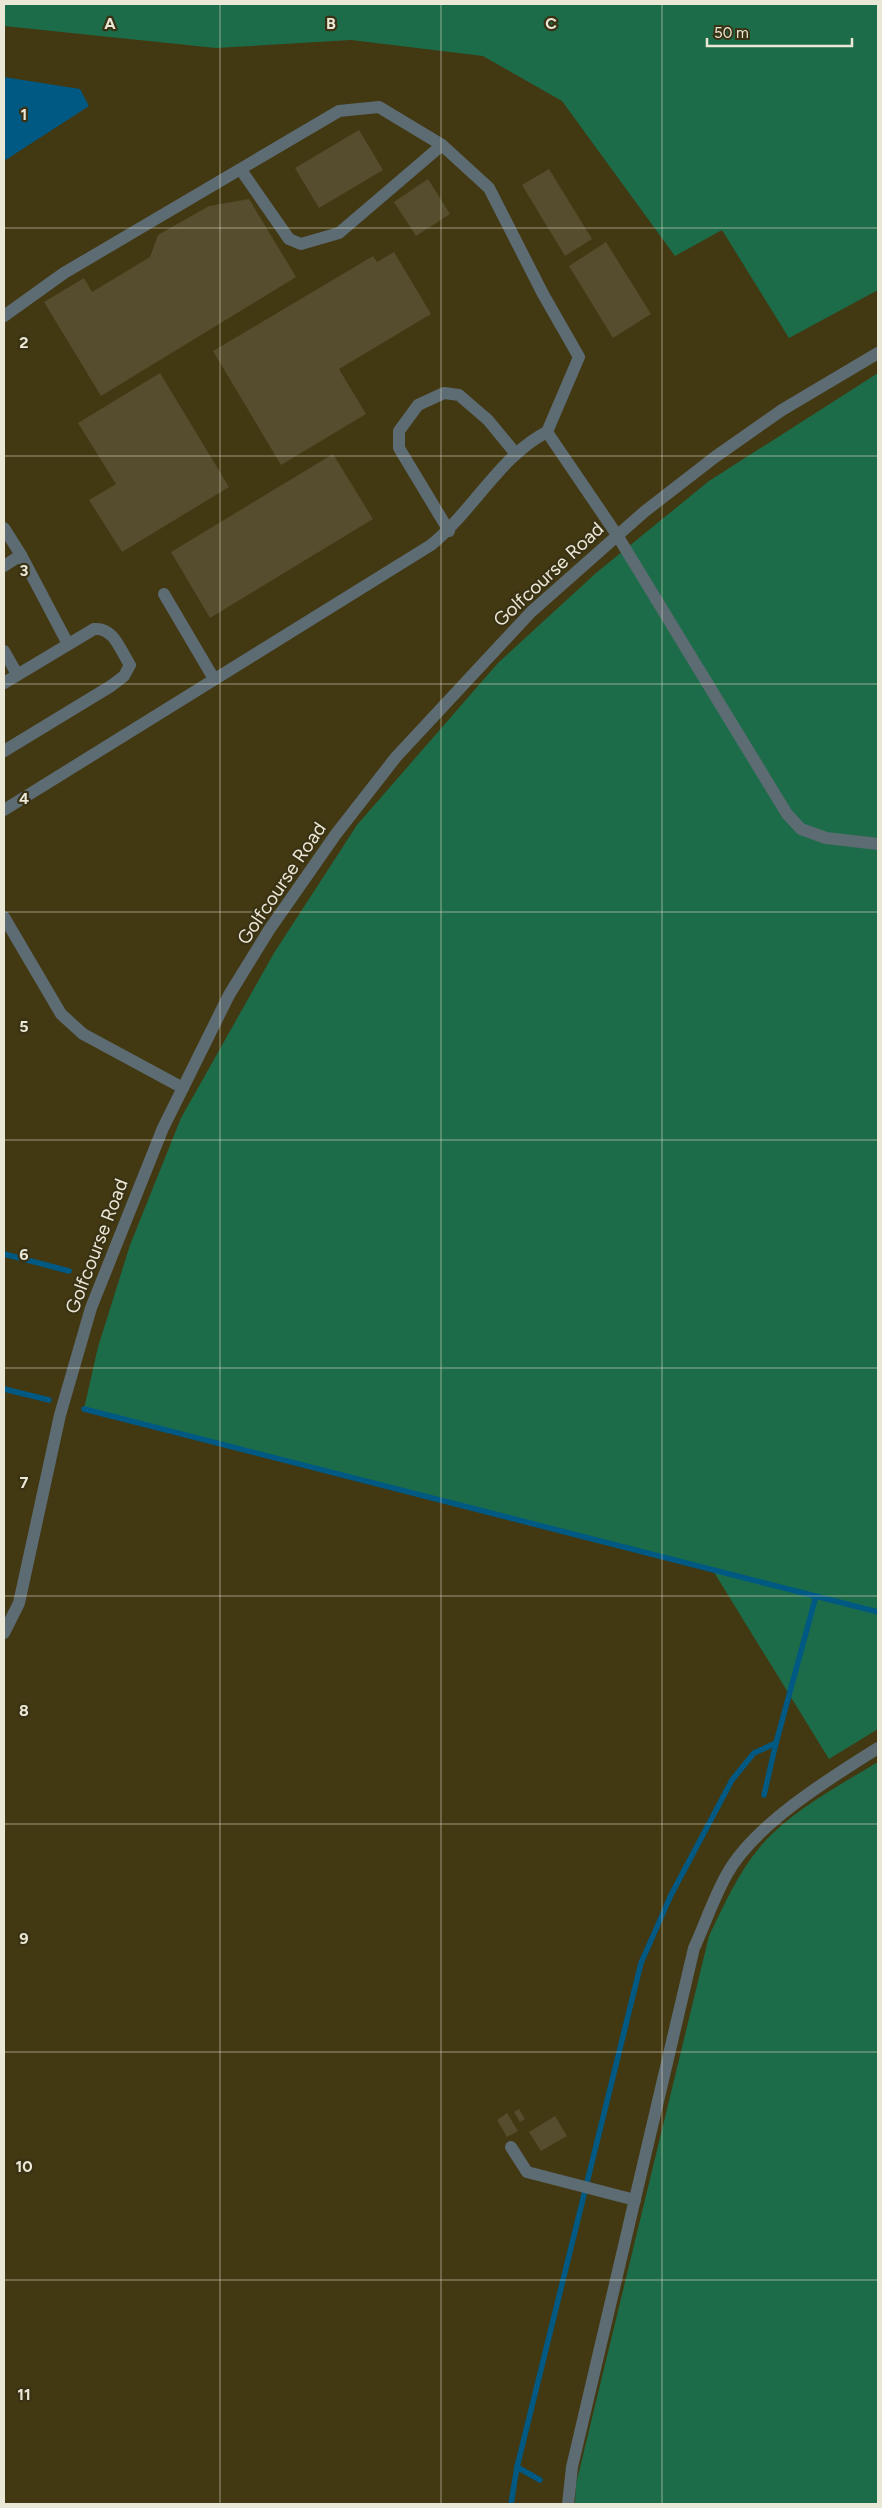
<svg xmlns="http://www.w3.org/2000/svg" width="882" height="2508" font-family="Figtree,sans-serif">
	<rect width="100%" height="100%" fill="#393214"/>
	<!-- built -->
	<rect fill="#423812" x="4" y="4" width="874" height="2500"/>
	<!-- green -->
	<g fill="#1d6c49">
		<polygon points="4,4 878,4 878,290 789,338 722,230 675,256 562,101 483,56 351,40 216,48 4,26"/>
		<polygon points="878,373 878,1729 829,1759 712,1569 84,1409 98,1347 130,1245 181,1118 274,953 357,825 498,663 596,573 709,481"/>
		<path d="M878 1762V2504H575L576 2484 709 1936C724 1905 738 1873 760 1847 789 1812 840 1785 878 1762Z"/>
	</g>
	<!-- water -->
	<polygon fill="#005983" points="4,77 80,89 89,106 4,161"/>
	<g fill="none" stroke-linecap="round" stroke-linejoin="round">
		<!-- stream -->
		<g stroke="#005983" stroke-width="5.5">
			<polyline points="4,1254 69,1271"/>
			<polyline points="4,1389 49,1400"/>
			<polyline points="84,1409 878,1612"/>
			<polyline points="764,1795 776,1743"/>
			<polyline points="517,2467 540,2480"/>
			<polyline points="511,2504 517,2467 641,1963 671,1895 732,1780 754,1753 776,1743 816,1596"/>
		</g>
	</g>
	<!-- building -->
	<g fill="#554d2e">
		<polygon points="359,130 383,170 319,208 295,168"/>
		<polygon points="549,169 592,239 565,256 522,185"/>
		<polygon points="428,179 450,214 416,236 394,202"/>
		<polygon points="249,199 296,277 101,396 44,302 84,278 92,292 150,257 158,235 209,206"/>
		<polygon points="606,242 651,314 613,338 569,266"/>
		<polygon points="394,252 431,314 339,369 366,414 281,465 213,351 373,256 377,262"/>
		<polygon points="160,373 229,487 122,552 89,500 116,484 78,423"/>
		<polygon points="333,454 373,519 210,618 171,552"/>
		<polygon points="519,2109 525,2119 520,2122 514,2112"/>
		<polygon points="507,2113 518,2131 507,2137 497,2120"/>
		<polygon points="555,2116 567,2136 541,2151 529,2132"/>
	</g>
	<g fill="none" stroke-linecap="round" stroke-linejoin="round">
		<!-- minor -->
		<g stroke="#5d6b73" stroke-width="12">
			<polyline points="241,170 289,239 301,244 339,233 442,145"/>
			<polyline points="4,316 64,273 339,111 379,107 442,145 489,188 543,294 579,357 547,432"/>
			<polyline points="4,528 21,555 68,644"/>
			<polyline points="449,531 399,448 399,431 418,405 444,393 459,395 488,420 516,454"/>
			<polyline points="4,566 21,555"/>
			<polyline points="164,594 214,679"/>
			<polyline points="4,651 17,674"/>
			<path d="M4 683 94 629C114 627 120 650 130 665L124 676 111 686 4 751"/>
			<path d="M4 810 431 545C471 513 502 454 547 432L617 535 787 814 801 829 826 838 878 844"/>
			<polyline points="4,917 61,1014 83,1034 183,1088"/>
			<polyline points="4,1633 19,1603 60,1415 91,1308 163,1128 229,995 269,930 336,834 396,757 531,612 644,512 715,457 782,410 878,353"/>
			<polyline points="511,2147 527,2172 635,2200"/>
			<path d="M568 2504 572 2467 694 1948C705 1924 714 1897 727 1874 754 1825 830 1778 878 1748"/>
		</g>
	</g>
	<!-- grid -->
	<path fill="none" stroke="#ebe7d6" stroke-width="1" stroke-opacity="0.55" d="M220 4V2504M441 4V2504M662 4V2504M4 228H878M4 456H878M4 684H878M4 912H878M4 1140H878M4 1368H878M4 1596H878M4 1824H878M4 2052H878M4 2280H878"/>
	<g text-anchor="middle" stroke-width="4.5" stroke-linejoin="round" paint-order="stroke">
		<!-- street labels -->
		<g font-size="19" fill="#ebe7d6" stroke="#393214">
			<text transform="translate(548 574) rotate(-43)" y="7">Golfcourse Road</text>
			<text transform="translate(281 883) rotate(-56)" y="7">Golfcourse Road</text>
			<text transform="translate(96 1246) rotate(-69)" y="7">Golfcourse Road</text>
		</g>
	</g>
	<g font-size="16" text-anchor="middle" font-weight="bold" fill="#ebe7d6" stroke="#393214" stroke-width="4.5" stroke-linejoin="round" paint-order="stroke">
		<text x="110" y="29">A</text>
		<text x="331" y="29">B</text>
		<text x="551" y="29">C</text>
		<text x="24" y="120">1</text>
		<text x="24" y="348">2</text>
		<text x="24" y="576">3</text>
		<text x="24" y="804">4</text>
		<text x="24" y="1032">5</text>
		<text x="24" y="1260">6</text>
		<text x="24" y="1488">7</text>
		<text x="24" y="1716">8</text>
		<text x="24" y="1944">9</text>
		<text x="24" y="2172">10</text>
		<text x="24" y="2400">11</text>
	</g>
	<!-- border -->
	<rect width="882" height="2508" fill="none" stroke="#ebe7d6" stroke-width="10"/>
	<!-- scale -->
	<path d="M707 38v8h145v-8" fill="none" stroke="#ebe7d6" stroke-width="2.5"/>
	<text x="714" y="38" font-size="15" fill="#ebe7d6" stroke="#393214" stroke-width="4" paint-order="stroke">50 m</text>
</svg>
